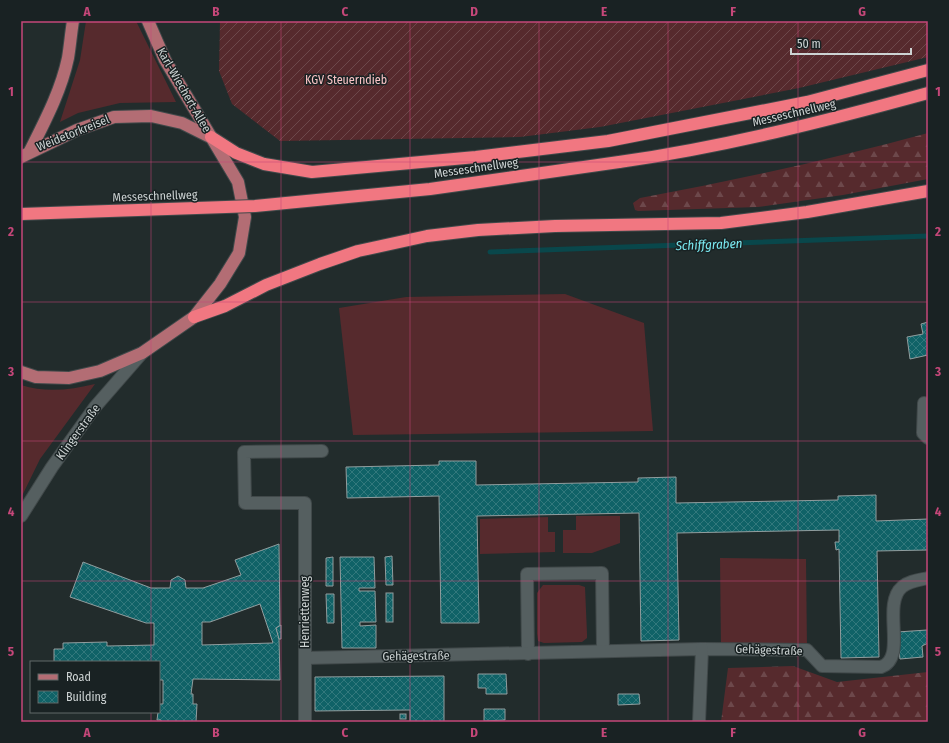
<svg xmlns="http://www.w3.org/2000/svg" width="949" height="743" font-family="'Fira Sans Condensed',sans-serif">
	<defs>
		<pattern id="forest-firs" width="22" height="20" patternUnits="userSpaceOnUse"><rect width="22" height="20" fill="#562a2d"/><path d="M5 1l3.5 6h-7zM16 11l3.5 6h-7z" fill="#6d484b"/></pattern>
		<pattern id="garden-furrows" width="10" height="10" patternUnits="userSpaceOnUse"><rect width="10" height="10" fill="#562a2d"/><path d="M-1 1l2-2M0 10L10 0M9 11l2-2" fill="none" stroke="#6d484b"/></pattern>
		<pattern id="building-cross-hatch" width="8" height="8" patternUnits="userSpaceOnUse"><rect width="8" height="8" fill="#106267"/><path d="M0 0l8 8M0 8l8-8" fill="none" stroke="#32787c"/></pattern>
	</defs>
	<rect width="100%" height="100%" fill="#222c2c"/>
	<!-- grass -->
	<g fill="#562a2d">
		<polygon points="86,21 136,21 176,102 120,103 78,113 60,122 80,60"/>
		<polygon points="565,294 644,323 653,431 353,435 339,308 406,297"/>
		<path d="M95 384 40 459 21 498V385C46 393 70 390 95 384Z"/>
		<polygon points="576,516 620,516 620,543 592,553 563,553 563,530 576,530"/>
		<polygon points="548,517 548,532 555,532 555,552 480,554 480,519"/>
		<polygon points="720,558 806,559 807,650 721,649"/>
		<polygon points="543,585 579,585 585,587 587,634 587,638 582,642 544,643 538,641 537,634 537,593"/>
	</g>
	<!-- forest -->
	<g fill="url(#forest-firs)">
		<path d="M928 133V179L843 195 758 207 638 211 635 210 633 203 640 198C737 180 833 159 928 133Z"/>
		<polygon points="793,666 837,682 928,672 928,722 721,722 728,668"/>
	</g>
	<!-- garden -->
	<polygon fill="url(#garden-furrows)" points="220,21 928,21 928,57 799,88 723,103 600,127 520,137 280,141 232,104 219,71"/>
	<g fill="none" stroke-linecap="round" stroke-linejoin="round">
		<!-- stream -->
		<polyline stroke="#09474b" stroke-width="5" points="490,252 928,236"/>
	</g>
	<!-- building -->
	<g fill="url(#building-cross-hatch)" stroke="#919d9e" fill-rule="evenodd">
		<polygon points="928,322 928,355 910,359 907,337 923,334 921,324"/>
		<polygon points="439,461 476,461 476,485 638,482 638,478 676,477 676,503 838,500 838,496 876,495 876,521 928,519 928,550 877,551 879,657 841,658 839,549 836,550 835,542 839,542 839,530 677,533 679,640 641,641 639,513 477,516 479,623 441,623 439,496 347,498 346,467 439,465"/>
		<path d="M279 544 280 626 276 628 279 638 280 680 193 679 191 694H193V704H197L196 722H161V720H157L159 704H163V680H159V662H54V649H63V643L107 642V646L154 645V623H146L70 597 83 562 151 588H170L171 580 178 576 185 580 186 588H203L241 575 235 560ZM260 604 273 643 202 645V622H210Z"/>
		<polygon points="392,556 393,585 386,585 385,557"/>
		<polygon points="333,557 333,586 326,586 326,558"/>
		<polygon points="340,557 374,557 375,588 359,588 359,591 375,591 376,622 360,622 360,626 376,625 376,648 342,648"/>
		<rect x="386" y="593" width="7" height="29"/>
		<polygon points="326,594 334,594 334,623 327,623"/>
		<polygon points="281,625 281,639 279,639 276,628"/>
		<polygon points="927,630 928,643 922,646 923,657 900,659 897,632"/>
		<polygon points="478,674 506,674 507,694 486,694 486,688 478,688"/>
		<polygon points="444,676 444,722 410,722 410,710 315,711 315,677"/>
		<polygon points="618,694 639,694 640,704 618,705"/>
		<polygon points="484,709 505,709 505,720 484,721"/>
		<rect x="400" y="714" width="6" height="5"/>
	</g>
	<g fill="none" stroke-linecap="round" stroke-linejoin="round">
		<!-- minor casing -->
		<g stroke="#41494a" stroke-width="14">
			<g id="minor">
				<polyline points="924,403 923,433 928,438"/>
				<polyline points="21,516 52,467 95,407 142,353"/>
				<polyline points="528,654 527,574 602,573 603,651"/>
				<path d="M305 658 702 649 807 650 822 666 881 667C908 658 881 605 902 587 909 581 919 580 928 578"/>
				<polyline points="305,722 305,503 245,503 244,452 322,451"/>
				<polyline points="699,722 702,649"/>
			</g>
		</g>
		<!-- major casing -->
		<g stroke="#41494a" stroke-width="14">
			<g id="major">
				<path d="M30 151C45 121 61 91 68 58 70 46 71 33 73 21"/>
				<polyline points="21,157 77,130 114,117 151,116 182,123 210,137"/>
				<polyline points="21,372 36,377 69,378 100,371 142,353 194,317 220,284 239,253 245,217 238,182 165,60 148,21"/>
			</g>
		</g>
		<!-- highway casing -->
		<g stroke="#41494a" stroke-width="14">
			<g id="highway">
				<polyline points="211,137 236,153 264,164 312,172 476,157 608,141 807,102 928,70"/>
				<path d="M619 162C724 147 826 121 928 93"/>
				<polyline points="194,317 225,306 266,285 320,264 358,251 427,236 478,230 555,226 721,223 807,212 928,191"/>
			</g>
		</g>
		<!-- minor -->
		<use href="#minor" stroke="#555f60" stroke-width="12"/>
		<!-- major -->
		<use href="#major" stroke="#b36d74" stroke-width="12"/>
		<!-- highway -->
		<use href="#highway" stroke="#f17781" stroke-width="12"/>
		<!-- highway-bridge casing -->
		<g stroke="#41494a" stroke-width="14" stroke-linecap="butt">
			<polyline id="highway-bridge" points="21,214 255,206 430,189 619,162"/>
		</g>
		<!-- highway-bridge -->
		<use href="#highway-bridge" stroke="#f17781" stroke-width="12"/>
	</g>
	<!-- grid -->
	<path fill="none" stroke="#c54779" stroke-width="1" stroke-opacity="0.55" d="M151 21V662M281 21V722M410 21V722M539 21V722M668 21V722M798 21V722M21 162H928M21 302H928M21 441H928M21 581H928M151 712V722"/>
	<g text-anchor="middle" stroke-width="3" stroke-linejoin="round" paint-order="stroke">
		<!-- park labels -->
		<g font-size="12" fill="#f9c3c5" stroke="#192223">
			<text x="346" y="84">KGV Steuerndieb</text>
		</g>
		<!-- street labels -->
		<g font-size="12" fill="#cdd3d3" stroke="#192223">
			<text transform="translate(184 90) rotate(60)" y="4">Karl-Wiechert-Allee</text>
			<text transform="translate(794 113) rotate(-13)" y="4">Messeschnellweg</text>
			<text transform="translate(73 133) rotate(-22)" y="4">Weidetorkreisel</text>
			<text transform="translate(476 168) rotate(-8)" y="4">Messeschnellweg</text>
			<text transform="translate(155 196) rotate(-2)" y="4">Messeschnellweg</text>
			<text transform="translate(78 432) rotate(-54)" y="4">Klingerstraße</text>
			<text transform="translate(305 612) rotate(-90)" y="4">Henriettenweg</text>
			<text transform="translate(769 650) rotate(2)" y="4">Gehägestraße</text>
			<text transform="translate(416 656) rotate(-1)" y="4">Gehägestraße</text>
		</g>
		<!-- water labels -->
		<g font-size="13" font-style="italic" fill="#7beaf2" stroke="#192223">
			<text transform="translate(709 244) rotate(-2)" y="5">Schiffgraben</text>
		</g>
	</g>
	<!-- border -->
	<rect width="949" height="743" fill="none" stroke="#192223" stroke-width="44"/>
	<!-- legend -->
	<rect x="30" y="661" width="130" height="52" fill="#192223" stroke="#616969"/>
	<rect x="38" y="674" width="20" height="6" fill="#b36d74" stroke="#616969"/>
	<text x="66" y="681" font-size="12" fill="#cdd3d3">Road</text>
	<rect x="38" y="691" width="20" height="12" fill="url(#building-cross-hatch)" stroke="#616969"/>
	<text x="66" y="701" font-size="12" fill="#cdd3d3">Building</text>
	<!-- scale -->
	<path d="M791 48v6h120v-6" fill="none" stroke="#cdd3d3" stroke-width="2"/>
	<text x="797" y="48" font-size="12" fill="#cdd3d3" stroke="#192223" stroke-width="3" paint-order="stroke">50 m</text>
	<rect x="22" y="22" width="905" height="699" fill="none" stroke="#c54779" stroke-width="1.5"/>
	<g font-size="13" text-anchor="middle" font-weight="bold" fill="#c54779">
		<text x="87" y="16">A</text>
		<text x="216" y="16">B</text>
		<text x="345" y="16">C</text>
		<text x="474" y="16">D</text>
		<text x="604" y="16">E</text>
		<text x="733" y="16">F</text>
		<text x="862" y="16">G</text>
		<text x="11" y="96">1</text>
		<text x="938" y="96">1</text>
		<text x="11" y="236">2</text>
		<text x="938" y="236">2</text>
		<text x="11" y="376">3</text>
		<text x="938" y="376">3</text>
		<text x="11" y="516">4</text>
		<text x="938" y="516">4</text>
		<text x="11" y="656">5</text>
		<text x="938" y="656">5</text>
		<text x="87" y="737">A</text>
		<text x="216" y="737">B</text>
		<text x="345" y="737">C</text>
		<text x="474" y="737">D</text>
		<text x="604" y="737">E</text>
		<text x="733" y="737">F</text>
		<text x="862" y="737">G</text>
	</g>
</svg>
